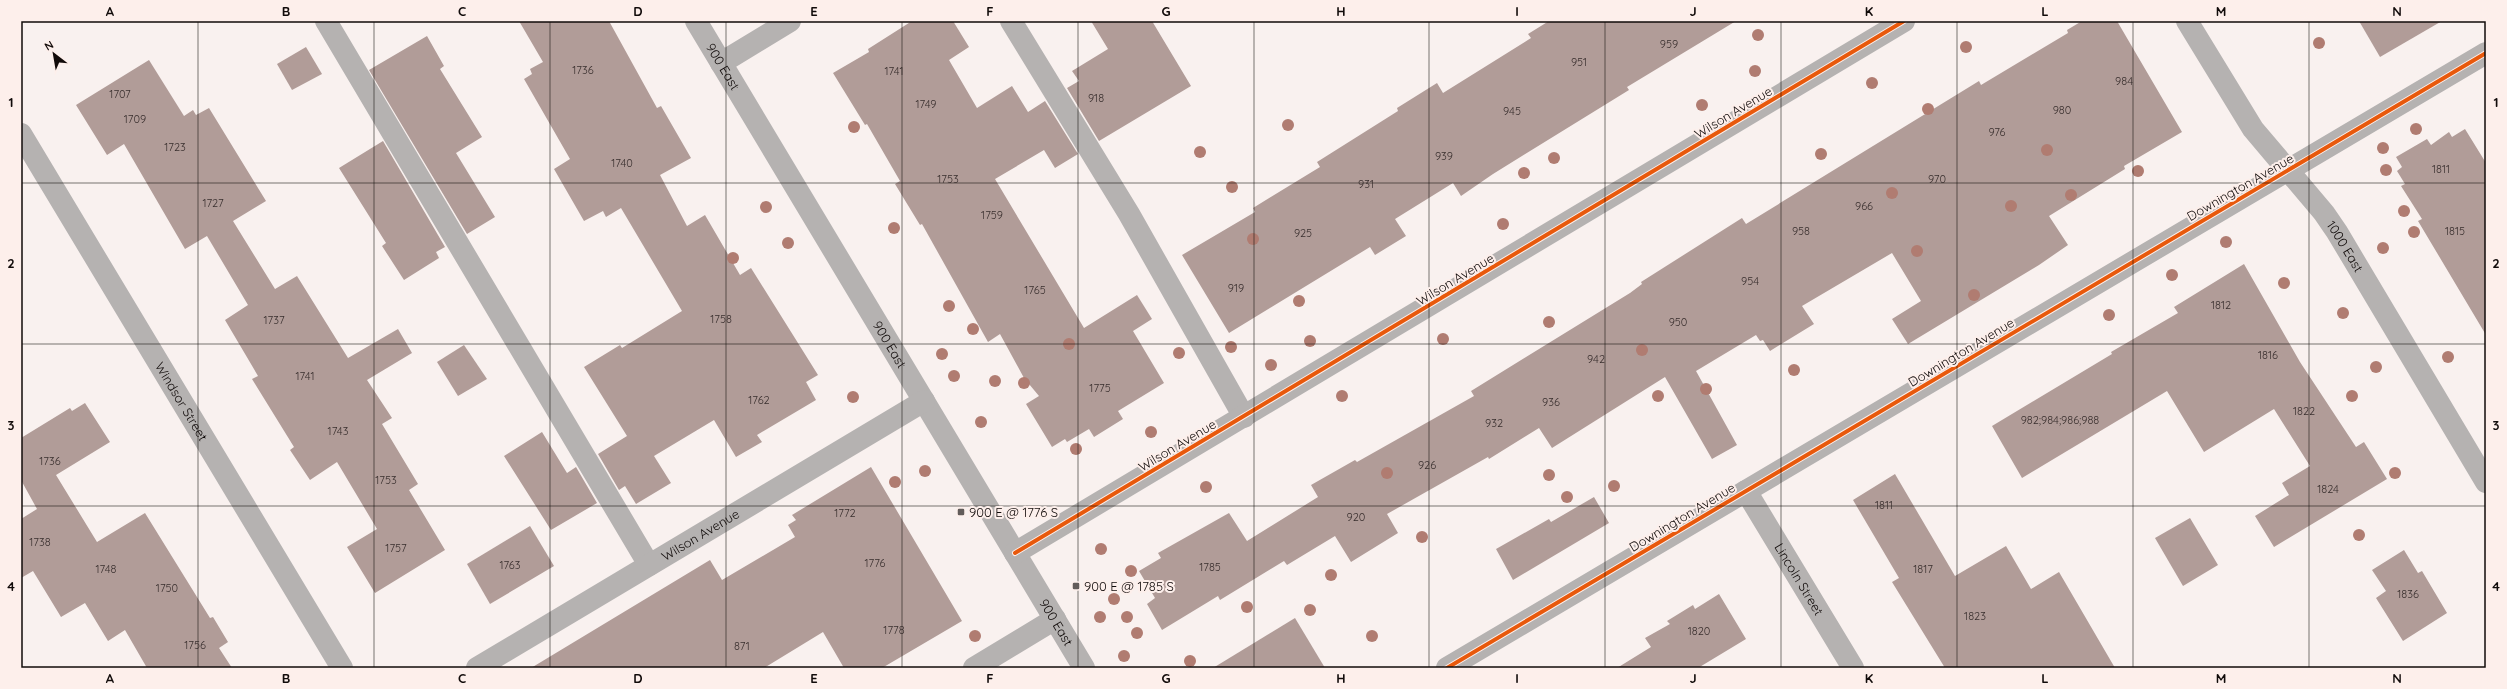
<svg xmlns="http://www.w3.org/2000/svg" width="2507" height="689" font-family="Quicksand,sans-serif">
	<rect width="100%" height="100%" fill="#f9f1ef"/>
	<!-- building -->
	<g fill="#b19c98">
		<polygon points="519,21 609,21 657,108 661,106 691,158 660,175 687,226 705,215 740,275 751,268 818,375 806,382 816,400 757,435 762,442 736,457 714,420 654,456 671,483 636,504 625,486 619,490 598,454 627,436 584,367 620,345 622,348 682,311 621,208 606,217 603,211 584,221 554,169 570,159 524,79 532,74 530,69 543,62"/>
		<polygon points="912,21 953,21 969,47 949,60 977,108 1012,86 1028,112 1045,101 1078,154 1055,168 1044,150 995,179 1084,328 1137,295 1152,319 1133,331 1164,383 1118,411 1123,419 1094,437 1089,429 1067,442 1065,439 1052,447 1026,404 1039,396 1024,378 1000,334 988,342 922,224 920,225 895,184 900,181 867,124 865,125 833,73 869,52 868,49"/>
		<polygon points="1091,21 1152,21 1191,86 1099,141 1067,88 1079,81 1072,71 1108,49"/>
		<polygon points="1549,21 1736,21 1627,87 1629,90 1493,174 1461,196 1453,183 1395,219 1406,236 1375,255 1370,247 1229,333 1182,255 1255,212 1253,208 1320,167 1317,162 1398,111 1397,108 1437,83 1443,93 1531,38 1528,34"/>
		<polygon points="2082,21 2117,21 2182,132 2124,166 2125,169 2049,216 2068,245 2039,265 1908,344 1892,319 1921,301 1892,253 1802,306 1814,324 1770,351 1763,340 1760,341 1756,335 1696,371 1737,445 1712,459 1665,377 1552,448 1539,428 1489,459 1488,457 1387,514 1398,533 1351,562 1335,536 1287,565 1284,561 1220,600 1218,596 1162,630 1147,604 1155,598 1139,571 1161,558 1158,553 1229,513 1247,541 1318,497 1311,485 1355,460 1357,462 1474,396 1471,391 1630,293 1642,284 1641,282 1742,218 1746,224 1979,81 1981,85 2068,33 2067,30"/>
		<polygon points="2359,21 2442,21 2380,57"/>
		<polygon points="427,36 444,66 440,69 482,137 456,153 495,217 467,234 369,70"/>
		<polygon points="306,47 322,74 292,90 277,64"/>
		<polygon points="149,60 184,116 193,110 196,115 209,108 266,201 233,221 275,289 297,276 348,358 398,329 412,353 367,380 392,418 382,424 418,484 409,490 445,550 375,593 347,547 377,529 337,462 310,480 290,450 294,447 252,379 258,376 225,320 248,305 207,236 185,249 124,144 107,155 76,105"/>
		<polygon points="2465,129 2486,163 2486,335 2418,221 2422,219 2401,186 2405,184 2397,171 2402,167 2396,157 2427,139 2431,145 2449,132 2452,137"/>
		<polygon points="383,141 445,247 436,252 439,258 404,280 382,246 386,243 339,168"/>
		<polygon points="2244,264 2300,362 2356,447 2364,442 2387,479 2274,547 2255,516 2289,495 2282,483 2310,466 2274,409 2204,452 2167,391 2022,478 1992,426 2112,354 2111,352 2178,313 2174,307"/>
		<polygon points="464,345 487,379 458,396 437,362"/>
		<polygon points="85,403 110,442 56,475 97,542 145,513 210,618 213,617 228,642 219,648 232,668 147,668 125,630 108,641 85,603 61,617 33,571 21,578 21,519 37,509 21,480 21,438 70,408 72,411"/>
		<polygon points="542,432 567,473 576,467 597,503 551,530 504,456"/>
		<polygon points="871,467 962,621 882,668 844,668 823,632 764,668 531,668 710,560 722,580 795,537 788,525 796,520 792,515"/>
		<polygon points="1895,474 1955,576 2006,546 2031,589 2059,572 2115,668 1945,668 1892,582 1899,578 1853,500"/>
		<polygon points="1594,497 1609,523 1513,580 1496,549 1549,519 1551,522"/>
		<polygon points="2190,518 2218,565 2183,586 2155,538"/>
		<polygon points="530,526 554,566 490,604 467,564"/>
		<polygon points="2404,550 2418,573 2422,571 2447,613 2403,641 2376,598 2386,591 2372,570"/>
		<polygon points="1719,594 1746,639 1698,668 1617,668 1651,647 1645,638 1670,624 1667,621 1693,605 1695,609"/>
		<polygon points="1295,618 1325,668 1213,668"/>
	</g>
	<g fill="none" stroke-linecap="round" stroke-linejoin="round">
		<!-- minor -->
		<g stroke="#b5b2b1" stroke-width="22">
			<polyline points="326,21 649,565"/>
			<path id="s1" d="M696 21 1084 668"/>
			<polyline points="1011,21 1129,214 1244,417"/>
			<path id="s2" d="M2187 21 2253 129 2324 213 2337 232 2486 482"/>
			<polyline points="721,63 790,21"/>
			<path id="s3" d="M21 134 342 668"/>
			<path id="s4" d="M1746 491 1853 668"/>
			<polyline points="1015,553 1904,21"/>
			<path id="s5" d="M477 668 924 401"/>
			<polyline points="974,668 1055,619"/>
			<polyline points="1447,668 2486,53"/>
		</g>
		<!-- cycleway casing -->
		<g stroke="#fdefeb" stroke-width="6">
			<g id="cycleway">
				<polyline points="1015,553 1904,21"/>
				<polyline points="1447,668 2486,53"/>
			</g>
		</g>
		<!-- cycleway -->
		<use href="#cycleway" stroke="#e8590c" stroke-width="4"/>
	</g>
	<!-- trees -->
	<g fill="#b07c71">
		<circle cx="1758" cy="35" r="6"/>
		<circle cx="2319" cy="43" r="6"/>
		<circle cx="1966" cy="47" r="6"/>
		<circle cx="1755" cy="71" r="6"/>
		<circle cx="1872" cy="83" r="6"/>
		<circle cx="1702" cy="105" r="6"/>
		<circle cx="1928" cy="109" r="6"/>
		<circle cx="1288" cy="125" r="6"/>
		<circle cx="854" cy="127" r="6"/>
		<circle cx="2416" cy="129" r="6"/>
		<circle cx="2383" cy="148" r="6"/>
		<circle cx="2047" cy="150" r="6"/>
		<circle cx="1200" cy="152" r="6"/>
		<circle cx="1821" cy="154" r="6"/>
		<circle cx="1554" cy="158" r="6"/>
		<circle cx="2386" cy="170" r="6"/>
		<circle cx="2138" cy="171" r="6"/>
		<circle cx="1524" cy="173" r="6"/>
		<circle cx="1232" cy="187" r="6"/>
		<circle cx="1892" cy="193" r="6"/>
		<circle cx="2071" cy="195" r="6"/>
		<circle cx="2011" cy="206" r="6"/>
		<circle cx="766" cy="207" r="6"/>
		<circle cx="2404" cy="211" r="6"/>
		<circle cx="1503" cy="224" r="6"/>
		<circle cx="894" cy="228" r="6"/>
		<circle cx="2414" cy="232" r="6"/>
		<circle cx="1253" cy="239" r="6"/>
		<circle cx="2226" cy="242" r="6"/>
		<circle cx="788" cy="243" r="6"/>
		<circle cx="2383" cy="248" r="6"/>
		<circle cx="1917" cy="251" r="6"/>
		<circle cx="733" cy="258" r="6"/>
		<circle cx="2172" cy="275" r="6"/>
		<circle cx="2284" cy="283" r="6"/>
		<circle cx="1974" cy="295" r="6"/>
		<circle cx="1299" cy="301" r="6"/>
		<circle cx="949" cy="306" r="6"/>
		<circle cx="2343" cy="313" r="6"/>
		<circle cx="2109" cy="315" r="6"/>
		<circle cx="1549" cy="322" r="6"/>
		<circle cx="973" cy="329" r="6"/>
		<circle cx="1443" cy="339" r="6"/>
		<circle cx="1310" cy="341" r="6"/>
		<circle cx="1069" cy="344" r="6"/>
		<circle cx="1231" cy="347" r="6"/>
		<circle cx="1642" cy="350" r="6"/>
		<circle cx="1179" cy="353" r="6"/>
		<circle cx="942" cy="354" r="6"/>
		<circle cx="2448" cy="357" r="6"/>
		<circle cx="1271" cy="365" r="6"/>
		<circle cx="2376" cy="367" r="6"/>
		<circle cx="1794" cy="370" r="6"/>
		<circle cx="954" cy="376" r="6"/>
		<circle cx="995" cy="381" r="6"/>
		<circle cx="1024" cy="383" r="6"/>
		<circle cx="1706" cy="389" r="6"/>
		<circle cx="1342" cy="396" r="6"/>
		<circle cx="1658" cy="396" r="6"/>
		<circle cx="2352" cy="396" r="6"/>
		<circle cx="853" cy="397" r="6"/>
		<circle cx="981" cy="422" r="6"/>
		<circle cx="1151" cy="432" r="6"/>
		<circle cx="1076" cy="449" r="6"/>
		<circle cx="925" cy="471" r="6"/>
		<circle cx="1387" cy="473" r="6"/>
		<circle cx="2395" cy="473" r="6"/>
		<circle cx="1549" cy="475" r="6"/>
		<circle cx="895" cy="482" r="6"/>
		<circle cx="1614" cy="486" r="6"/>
		<circle cx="1206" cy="487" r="6"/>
		<circle cx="1567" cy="497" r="6"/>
		<circle cx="2359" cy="535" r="6"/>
		<circle cx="1422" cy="537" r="6"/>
		<circle cx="1101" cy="549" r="6"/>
		<circle cx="1131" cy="571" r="6"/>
		<circle cx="1331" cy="575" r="6"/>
		<circle cx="1114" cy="599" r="6"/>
		<circle cx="1247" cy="607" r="6"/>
		<circle cx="1310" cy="610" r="6"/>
		<circle cx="1100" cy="617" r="6"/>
		<circle cx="1127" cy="617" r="6"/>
		<circle cx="1137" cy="633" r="6"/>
		<circle cx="975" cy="636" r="6"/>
		<circle cx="1372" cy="636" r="6"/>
		<circle cx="1124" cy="656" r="6"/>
		<circle cx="1190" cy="661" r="6"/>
	</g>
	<!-- grid -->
	<path fill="none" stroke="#110b0a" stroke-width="1" stroke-opacity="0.55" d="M198 21V668M374 21V668M550 21V668M726 21V668M902 21V668M1078 21V668M1254 21V668M1429 21V668M1605 21V668M1781 21V668M1957 21V668M2133 21V668M2309 21V668M21 183H2486M21 344H2486M21 506H2486"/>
	<!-- markers -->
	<g fill="#625c5a" stroke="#fdefeb" stroke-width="1.5">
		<rect x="957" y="508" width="8" height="8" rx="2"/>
		<rect x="1072" y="582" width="8" height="8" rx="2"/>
	</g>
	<g text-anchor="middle" stroke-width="4" stroke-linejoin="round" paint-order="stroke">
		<!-- number labels -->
		<g font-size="11" fill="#392f2e">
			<text x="1669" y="48">959</text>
			<text x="1579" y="66">951</text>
			<text x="583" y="74">1736</text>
			<text x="894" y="75">1741</text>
			<text x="2124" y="85">984</text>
			<text x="120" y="98">1707</text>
			<text x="1096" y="102">918</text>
			<text x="926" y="108">1749</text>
			<text x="2062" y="114">980</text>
			<text x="1512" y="115">945</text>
			<text x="135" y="123">1709</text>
			<text x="1997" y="136">976</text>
			<text x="175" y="151">1723</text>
			<text x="1444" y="160">939</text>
			<text x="622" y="167">1740</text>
			<text x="2441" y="173">1811</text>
			<text x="948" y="183">1753</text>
			<text x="1937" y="183">970</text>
			<text x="1366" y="188">931</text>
			<text x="213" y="207">1727</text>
			<text x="1864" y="210">966</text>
			<text x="992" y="219">1759</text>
			<text x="1801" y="235">958</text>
			<text x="2455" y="235">1815</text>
			<text x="1303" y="237">925</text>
			<text x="1750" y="285">954</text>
			<text x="1236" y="292">919</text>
			<text x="1035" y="294">1765</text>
			<text x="2221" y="309">1812</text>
			<text x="721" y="323">1758</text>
			<text x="274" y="324">1737</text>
			<text x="1678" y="326">950</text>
			<text x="2268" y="359">1816</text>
			<text x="1596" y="363">942</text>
			<text x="305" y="380">1741</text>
			<text x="1100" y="392">1775</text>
			<text x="759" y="404">1762</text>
			<text x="1551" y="406">936</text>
			<text x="2304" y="415">1822</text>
			<text x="2060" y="424">982;984;986;988</text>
			<text x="1494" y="427">932</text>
			<text x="338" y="435">1743</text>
			<text x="50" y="465">1736</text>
			<text x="1427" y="469">926</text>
			<text x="386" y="484">1753</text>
			<text x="2328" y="493">1824</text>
			<text x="1884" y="509">1811</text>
			<text x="845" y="517">1772</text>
			<text x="1356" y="521">920</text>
			<text x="40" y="546">1738</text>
			<text x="396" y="552">1757</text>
			<text x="875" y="567">1776</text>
			<text x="510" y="569">1763</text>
			<text x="1210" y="571">1785</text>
			<text x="106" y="573">1748</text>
			<text x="1923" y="573">1817</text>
			<text x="167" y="592">1750</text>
			<text x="2408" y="598">1836</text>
			<text x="1975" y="620">1823</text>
			<text x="894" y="634">1778</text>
			<text x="1699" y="635">1820</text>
			<text x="195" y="649">1756</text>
			<text x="742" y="650">871</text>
		</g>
		<!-- street labels -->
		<g font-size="13" fill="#110b0a" stroke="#fdefeb">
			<text dy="5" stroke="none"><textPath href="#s1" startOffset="53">900 East</textPath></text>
			<text transform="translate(1733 112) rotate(-31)" y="5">Wilson Avenue</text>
			<text transform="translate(2240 187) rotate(-30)" y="5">Downington Avenue</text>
			<text dy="5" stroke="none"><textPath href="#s2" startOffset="276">1000 East</textPath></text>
			<text transform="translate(1455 279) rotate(-31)" y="5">Wilson Avenue</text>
			<text dy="5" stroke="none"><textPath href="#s1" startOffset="377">900 East</textPath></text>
			<text transform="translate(1961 352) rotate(-31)" y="5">Downington Avenue</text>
			<text dy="5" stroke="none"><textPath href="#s3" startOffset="312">Windsor Street</textPath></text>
			<text transform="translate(1177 445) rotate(-31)" y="5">Wilson Avenue</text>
			<text transform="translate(1682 517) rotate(-31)" y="5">Downington Avenue</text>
			<text dy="5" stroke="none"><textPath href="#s5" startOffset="260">Wilson Avenue</textPath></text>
			<text dy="5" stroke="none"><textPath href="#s4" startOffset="103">Lincoln Street</textPath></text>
			<text dy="5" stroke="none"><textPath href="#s1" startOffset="701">900 East</textPath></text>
		</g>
		<!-- poi labels -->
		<g font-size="13" fill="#110b0a" stroke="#fdefeb" text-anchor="start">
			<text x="969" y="517">900 E @ 1776 S</text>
			<text x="1084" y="591">900 E @ 1785 S</text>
		</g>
	</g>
	<!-- border -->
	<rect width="2507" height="689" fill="none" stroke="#fdefeb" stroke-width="44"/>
	<!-- north arrow -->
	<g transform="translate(54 54) rotate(329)" stroke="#fdefeb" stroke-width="3" paint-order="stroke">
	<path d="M0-3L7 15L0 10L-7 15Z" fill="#110b0a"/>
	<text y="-6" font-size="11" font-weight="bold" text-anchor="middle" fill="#110b0a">N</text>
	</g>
	<rect x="22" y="22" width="2463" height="645" fill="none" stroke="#110b0a" stroke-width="1.5"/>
	<g font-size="13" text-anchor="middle" font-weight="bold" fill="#110b0a">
		<text x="110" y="16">A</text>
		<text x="286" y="16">B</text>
		<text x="462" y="16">C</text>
		<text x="638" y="16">D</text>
		<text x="814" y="16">E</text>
		<text x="990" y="16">F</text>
		<text x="1166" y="16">G</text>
		<text x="1341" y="16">H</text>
		<text x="1517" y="16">I</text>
		<text x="1693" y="16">J</text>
		<text x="1869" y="16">K</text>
		<text x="2045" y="16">L</text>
		<text x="2221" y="16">M</text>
		<text x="2397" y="16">N</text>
		<text x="11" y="107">1</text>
		<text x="2496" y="107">1</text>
		<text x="11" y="268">2</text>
		<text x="2496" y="268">2</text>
		<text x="11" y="430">3</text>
		<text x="2496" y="430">3</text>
		<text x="11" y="591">4</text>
		<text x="2496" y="591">4</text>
		<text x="110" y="683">A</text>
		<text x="286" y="683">B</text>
		<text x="462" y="683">C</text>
		<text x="638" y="683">D</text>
		<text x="814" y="683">E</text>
		<text x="990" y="683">F</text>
		<text x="1166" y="683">G</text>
		<text x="1341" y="683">H</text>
		<text x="1517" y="683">I</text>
		<text x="1693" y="683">J</text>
		<text x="1869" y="683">K</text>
		<text x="2045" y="683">L</text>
		<text x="2221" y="683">M</text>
		<text x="2397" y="683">N</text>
	</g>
</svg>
